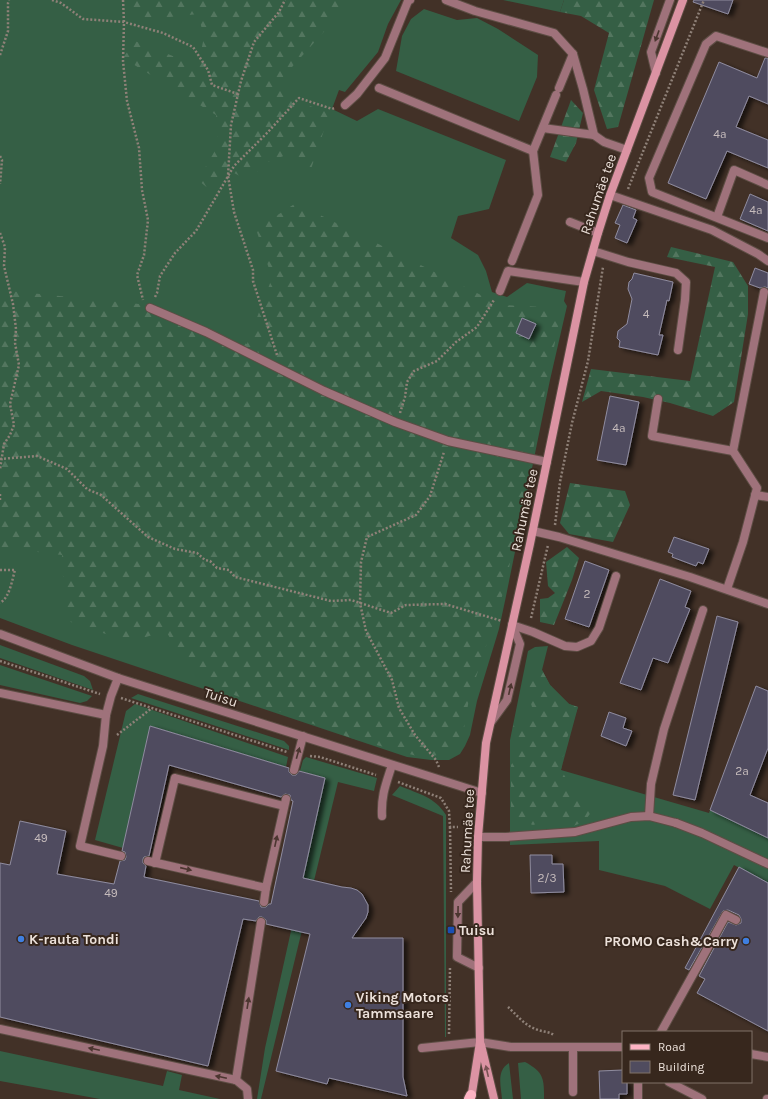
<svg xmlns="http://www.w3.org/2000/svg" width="768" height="1099" font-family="Karla,sans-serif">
	<defs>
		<pattern id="forest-firs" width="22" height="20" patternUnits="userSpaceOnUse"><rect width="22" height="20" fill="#355f45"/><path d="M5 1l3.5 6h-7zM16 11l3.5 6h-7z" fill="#53765f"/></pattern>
		<filter id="shadow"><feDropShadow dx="4.5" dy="2.5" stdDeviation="2" flood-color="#0009"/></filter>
	</defs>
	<rect width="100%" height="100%" fill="#423127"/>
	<!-- grass -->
	<g fill="#355f45">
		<polygon points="0,0 401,0 388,24 378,52 345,92 339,90 332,109 357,121 378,109 506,160 489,209 458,216 451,238 478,255 486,271 492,292 507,297 527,283 566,291 564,301 567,306 550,380 505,601 499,629 477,701 470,735 465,746 460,754 449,760 431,760 407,757 72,645 0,618"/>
		<polygon points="503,0 564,0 560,12"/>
		<polygon points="424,9 457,20 477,18 498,29 538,55 537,77 519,121 396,71 402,36 411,19"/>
		<polygon points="0,645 84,676 90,681 93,690 0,658"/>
		<polygon points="548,646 542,670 550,685 569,704 578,707 561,770 709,813 710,810 768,838 768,883 734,865 710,909 665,886 599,870 599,841 510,845 510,740 528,651 535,647"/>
		<polygon points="0,665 92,696 87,701 80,703 0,685"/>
		<polygon points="138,694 284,741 289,746 289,750 131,698"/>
		<polygon points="135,704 288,757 286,767 150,726 123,848 95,840 126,711"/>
		<polygon points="306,757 377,778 374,791 338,782 261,1099 257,1099 265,1048 325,778 300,771 303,760"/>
		<path d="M400 786C419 794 435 797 446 815V1037H445L443 816 392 795Z"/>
		<polygon points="0,1051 163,1086 167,1071 182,1075 179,1090 220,1099 100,1099 0,1081"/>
		<path d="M525 1062C544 1072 544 1079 544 1099H521L518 1063Z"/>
		<path d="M509 1063 513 1099H502C501 1086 496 1071 509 1063Z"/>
	</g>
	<!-- forest -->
	<g fill="url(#forest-firs)">
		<polygon points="128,0 346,0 348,5 283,77 285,99 330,112 309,175 286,155 268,162 248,180 232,172 210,190 198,180 216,149 218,133 216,115 123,58 135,41 198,66 204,37 198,14 132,21 130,1"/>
		<polygon points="564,0 654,0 618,127 607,129 594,90 609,33 581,16 560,12"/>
		<polygon points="571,100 583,113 576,143 566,162 550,157"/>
		<polygon points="296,203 501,305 562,308 505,587 469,699 462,740 446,753 424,758 351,738 226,692 185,664 166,631 129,642 65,620 62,555 5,548 0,550 0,290 139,304 247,344 272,278 256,229"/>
		<polygon points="671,247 733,262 748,286 748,314 734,402 713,416 670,403 643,397 601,391 582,402 591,369 690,381 715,267 667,257"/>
		<polygon points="570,483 625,491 630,505 613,542 569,534 560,523"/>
		<polygon points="567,547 579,558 572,580 554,625 540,622 540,599 548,598 555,593 548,586 546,562"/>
		<polygon points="542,670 550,685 569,704 578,707 565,744 561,770 574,791 588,800 592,811 584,822 573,826 558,817 533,825 517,819 511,807 511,765 520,753 518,742 512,735 514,723 528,716 532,707 528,693 531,676"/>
	</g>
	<!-- building -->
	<g fill="#504c5f" stroke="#8f8ca0" fill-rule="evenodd" filter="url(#shadow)">
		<polygon points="694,0 733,0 728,14 693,2"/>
		<polygon points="765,58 768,58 768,104 749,96 736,127 768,140 768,168 727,151 706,199 668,183 719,62 757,78"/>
		<polygon points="750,194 768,202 768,231 740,219"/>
		<polygon points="623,205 636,210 633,218 637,220 627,243 615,238 620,225 615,223"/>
		<polygon points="755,268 768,273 768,288 765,287 760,288 749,284"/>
		<polygon points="634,273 673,282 669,301 667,300 659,335 663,335 658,355 619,347 620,341 617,338 618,331 627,324 632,299 628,289 629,282 632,279"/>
		<polygon points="522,318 536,324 529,339 516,333"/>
		<polygon points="610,396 639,402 626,465 597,460"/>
		<polygon points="674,537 709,549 703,564 698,562 696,566 672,557 673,554 668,552"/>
		<polygon points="585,561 609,570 589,627 565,619"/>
		<polygon points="660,579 691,591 685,607 690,609 668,663 653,658 641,690 620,683"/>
		<polygon points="717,616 738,622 695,800 673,795"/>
		<polygon points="756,686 768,691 768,748 750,795 768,803 768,838 710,810"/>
		<polygon points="609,712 626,718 623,728 632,731 626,746 601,736"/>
		<path d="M150 726 289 768V772L292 775H296L299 771 325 778 303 878 342 887 351 888 357 890 362 894 368 905V912L366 918 352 938H403V1077L407 1096 329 1078 327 1084 276 1071 310 934 266 924V920L262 917H259L256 921 243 919 208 1066 0 1017V863L10 865 20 821 66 831 57 874 114 884 120 861 125 860 126 857 125 852 122 851ZM169 765 281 797 285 794 290 795 291 800 293 801 271 904H269L266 907H261L259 901 144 877 146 866 143 863V859L144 857 149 856Z"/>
		<polygon points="530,855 552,855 552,864 563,864 564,892 531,893"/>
		<polygon points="739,867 768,883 768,1031 697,993 705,979 699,976 728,922 736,925 741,923 741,919 739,915 728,910 723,911 689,970 685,968"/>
		<polygon points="623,1070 623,1082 627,1082 627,1094 619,1094 619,1099 600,1099 599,1071"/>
	</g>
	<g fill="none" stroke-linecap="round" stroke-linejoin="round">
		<!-- lane casing -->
		<g stroke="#5d4d44" stroke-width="10">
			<g id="lane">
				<polyline points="446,0 475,11 554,33 573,54 559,88"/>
				<polyline points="768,53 716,36 706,44 649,178 652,192 768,238"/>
				<polyline points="573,54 583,89 594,135 604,142 627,150"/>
				<polyline points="656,73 651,52 670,0"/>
				<polyline points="379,88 533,151"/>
				<polyline points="345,105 357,94 385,58 408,1 410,0"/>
				<polyline points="543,128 594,135"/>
				<polyline points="610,195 712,230 758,254 768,261"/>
				<polyline points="717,217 734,170 768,185"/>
				<polyline points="570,222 598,233"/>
				<polyline points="593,251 628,262 676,273 686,282 685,300 678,350"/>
				<polyline points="512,261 538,195 533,151 556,95"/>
				<polyline points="500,291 508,271 584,282"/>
				<polyline points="150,308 206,332 324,391 395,422 448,441 547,462"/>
				<polyline points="658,399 652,436 733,451"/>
				<polyline points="755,495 768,497"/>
				<polyline points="533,531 559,537 690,577 768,604"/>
				<polyline points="727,589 743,542 757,488 733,451 764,292"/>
				<polyline points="512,625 533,632 565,646 577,647 591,641 599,628 616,576"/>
				<polyline points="0,693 106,715 111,696 118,678"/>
				<polyline points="106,715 103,746 80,846 121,856"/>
				<polyline points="491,722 507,700 520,644 512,625"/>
				<polyline points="294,770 303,736"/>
				<path d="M382 816C381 795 386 784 392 765"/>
				<polyline points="649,816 651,784 664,729 703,610"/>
				<polyline points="676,823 702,833 768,864"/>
				<polyline points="478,837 506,837"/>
				<polyline points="148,861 266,888 286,799"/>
				<polyline points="155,863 175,778 284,806"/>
				<polyline points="477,882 458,902 457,957 479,968"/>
				<polyline points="264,902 266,888"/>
				<polyline points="0,1029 236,1080 247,1089 248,1099"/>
				<polyline points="661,1032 726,915 736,920"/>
				<polyline points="573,1047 573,1092"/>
				<polyline points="422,1048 480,1042 511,1047 623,1047"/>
				<polyline points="751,1054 768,1057"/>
				<polyline points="236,1080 261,922"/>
				<polyline points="638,1082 638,1099"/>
				<polyline points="669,1082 702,1099"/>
				<polyline points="767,1099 768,1099"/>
			</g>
		</g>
		<!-- street casing -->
		<g stroke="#5d4d44" stroke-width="10">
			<g id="street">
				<polyline points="0,634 118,678 482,793"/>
				<polyline points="506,837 575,832 631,817 649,816 676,823"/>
			</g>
		</g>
		<!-- secondary casing -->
		<g stroke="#5d4d44" stroke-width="10">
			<g id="secondary">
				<polyline points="481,1045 494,1099"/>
				<polyline points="471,1099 480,1042 477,882 478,837 486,743 530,544 584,282 598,233 610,195 683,0"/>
			</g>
		</g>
		<!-- primary casing -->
		<g stroke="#5d4d44" stroke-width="12">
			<polyline id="primary" points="469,1099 471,1095"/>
		</g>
		<!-- path -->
		<g stroke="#8f8178" stroke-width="2.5" stroke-dasharray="2 2" stroke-linecap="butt">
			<polyline points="52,0 61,3 83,19 124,22 163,33 193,47 208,70 212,85 238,94"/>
			<polyline points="123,0 124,22 123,61 127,101 139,148 142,190 148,220 144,255 137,275 143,300"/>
			<polyline points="0,55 8,31 8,3 9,0"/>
			<polyline points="0,156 2,160 0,184"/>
			<polyline points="628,189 704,0"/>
			<polyline points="0,233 5,247 4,266 13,304 16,329 15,343 19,365 10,404 14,425 10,435 4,444 0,469"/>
			<polyline points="155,297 157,293 160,276 175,253 196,231 234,166 268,132 299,98 332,109 335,108"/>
			<polyline points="277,355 253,281 253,270 234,212 228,176 231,125 241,81 254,42 279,12 285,0"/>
			<polyline points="400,413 405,397 407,382 414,371 437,361 456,342 477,327 494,300"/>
			<polyline points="0,459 37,456 67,469 87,489 101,495 148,537 175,549 197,553 205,560 210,561 217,568 229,570 235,577 331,601 351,600 391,613 406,605 445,604 502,621"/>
			<polyline points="0,494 0,500"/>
			<polyline points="555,525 560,482 572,423 588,361 603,267"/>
			<path d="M0 570H15C12 580 10 597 0 603"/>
			<polyline points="531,618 548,545"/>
			<polyline points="0,661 100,694"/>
			<polyline points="121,698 287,752"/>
			<polyline points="117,735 152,708"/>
			<polyline points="310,756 320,757 376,775"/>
			<polyline points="439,767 436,760 415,735 399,708 392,680 366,631 360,603 361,562 367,537 416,515 430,496 444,452"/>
			<polyline points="398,782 441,798 449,811 450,827 458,827"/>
			<polyline points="450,827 451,892"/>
			<path d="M508 1007C516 1014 525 1026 536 1029 542 1032 548 1031 554 1035"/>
			<polyline points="449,1034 450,967"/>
		</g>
		<!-- lane -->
		<use href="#lane" stroke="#9f727b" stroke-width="8"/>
		<!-- street -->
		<use href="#street" stroke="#9f727b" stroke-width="8"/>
		<!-- secondary -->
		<use href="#secondary" stroke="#db93a3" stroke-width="8"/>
		<!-- primary -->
		<use href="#primary" stroke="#fdb3c3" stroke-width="10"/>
	</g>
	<!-- one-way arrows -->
	<defs><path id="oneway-solid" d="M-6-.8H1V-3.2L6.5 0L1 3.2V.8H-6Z"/></defs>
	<g fill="#4c3630">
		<use href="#oneway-solid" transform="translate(657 36) rotate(110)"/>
		<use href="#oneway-solid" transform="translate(510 689) rotate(-77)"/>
		<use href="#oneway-solid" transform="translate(298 753) rotate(-74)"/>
		<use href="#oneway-solid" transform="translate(276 841) rotate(-78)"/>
		<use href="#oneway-solid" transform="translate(186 869) rotate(13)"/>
		<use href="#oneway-solid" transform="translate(458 912) rotate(91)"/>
		<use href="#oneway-solid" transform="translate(248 1003) rotate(-81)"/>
		<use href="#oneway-solid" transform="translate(94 1049) rotate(-168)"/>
		<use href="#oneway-solid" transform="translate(221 1077) rotate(-168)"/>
	</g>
	<use fill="#795253" href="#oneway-solid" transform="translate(487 1071) rotate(-103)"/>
	<!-- markers -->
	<rect fill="#1a4fb4" stroke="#37271d" stroke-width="1.5" x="447" y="926" width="8" height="8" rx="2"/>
	<g fill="#3f7fe0" stroke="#37271d" stroke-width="1.5">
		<circle cx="21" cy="939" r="4"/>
		<circle cx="746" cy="941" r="4"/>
		<circle cx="348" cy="1005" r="4"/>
	</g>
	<g text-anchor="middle" stroke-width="4" stroke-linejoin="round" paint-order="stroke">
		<!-- number labels -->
		<g font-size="12" fill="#c6bcbc">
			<text x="720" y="138">4a</text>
			<text x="756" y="214">4a</text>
			<text x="646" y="318">4</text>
			<text x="619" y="432">4a</text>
			<text x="587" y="598">2</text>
			<text x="742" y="775">2a</text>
			<text x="41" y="842">49</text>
			<text x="547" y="882">2/3</text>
			<text x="111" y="897">49</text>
		</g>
		<!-- street labels -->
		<g font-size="14" fill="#ede2db" stroke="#37271d">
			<text transform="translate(598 194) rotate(-71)" y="5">Rahumäe tee</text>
			<text transform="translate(524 510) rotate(-78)" y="5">Rahumäe tee</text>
			<text transform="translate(221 697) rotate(18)" y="5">Tuisu</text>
			<text transform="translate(467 831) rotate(-87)" y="5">Rahumäe tee</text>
		</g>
		<!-- poi labels -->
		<g font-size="14" font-weight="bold" fill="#ede2db" stroke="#37271d" text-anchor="start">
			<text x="459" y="935">Tuisu</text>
			<text x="29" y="944">K-rauta Tondi</text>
			<text x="738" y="946" text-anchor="end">PROMO Cash&amp;Carry</text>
			<text x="356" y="1002">Viking Motors<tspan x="356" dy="16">Tammsaare</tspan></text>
		</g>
	</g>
	<!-- legend -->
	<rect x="622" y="1031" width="130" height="52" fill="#37271d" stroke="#807269"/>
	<rect x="630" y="1044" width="20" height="6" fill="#fdb3c3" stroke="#807269"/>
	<text x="658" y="1051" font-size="12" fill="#ede2db">Road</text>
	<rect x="630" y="1061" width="20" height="12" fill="#504c5f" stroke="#807269"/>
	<text x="658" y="1071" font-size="12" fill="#ede2db">Building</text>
</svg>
